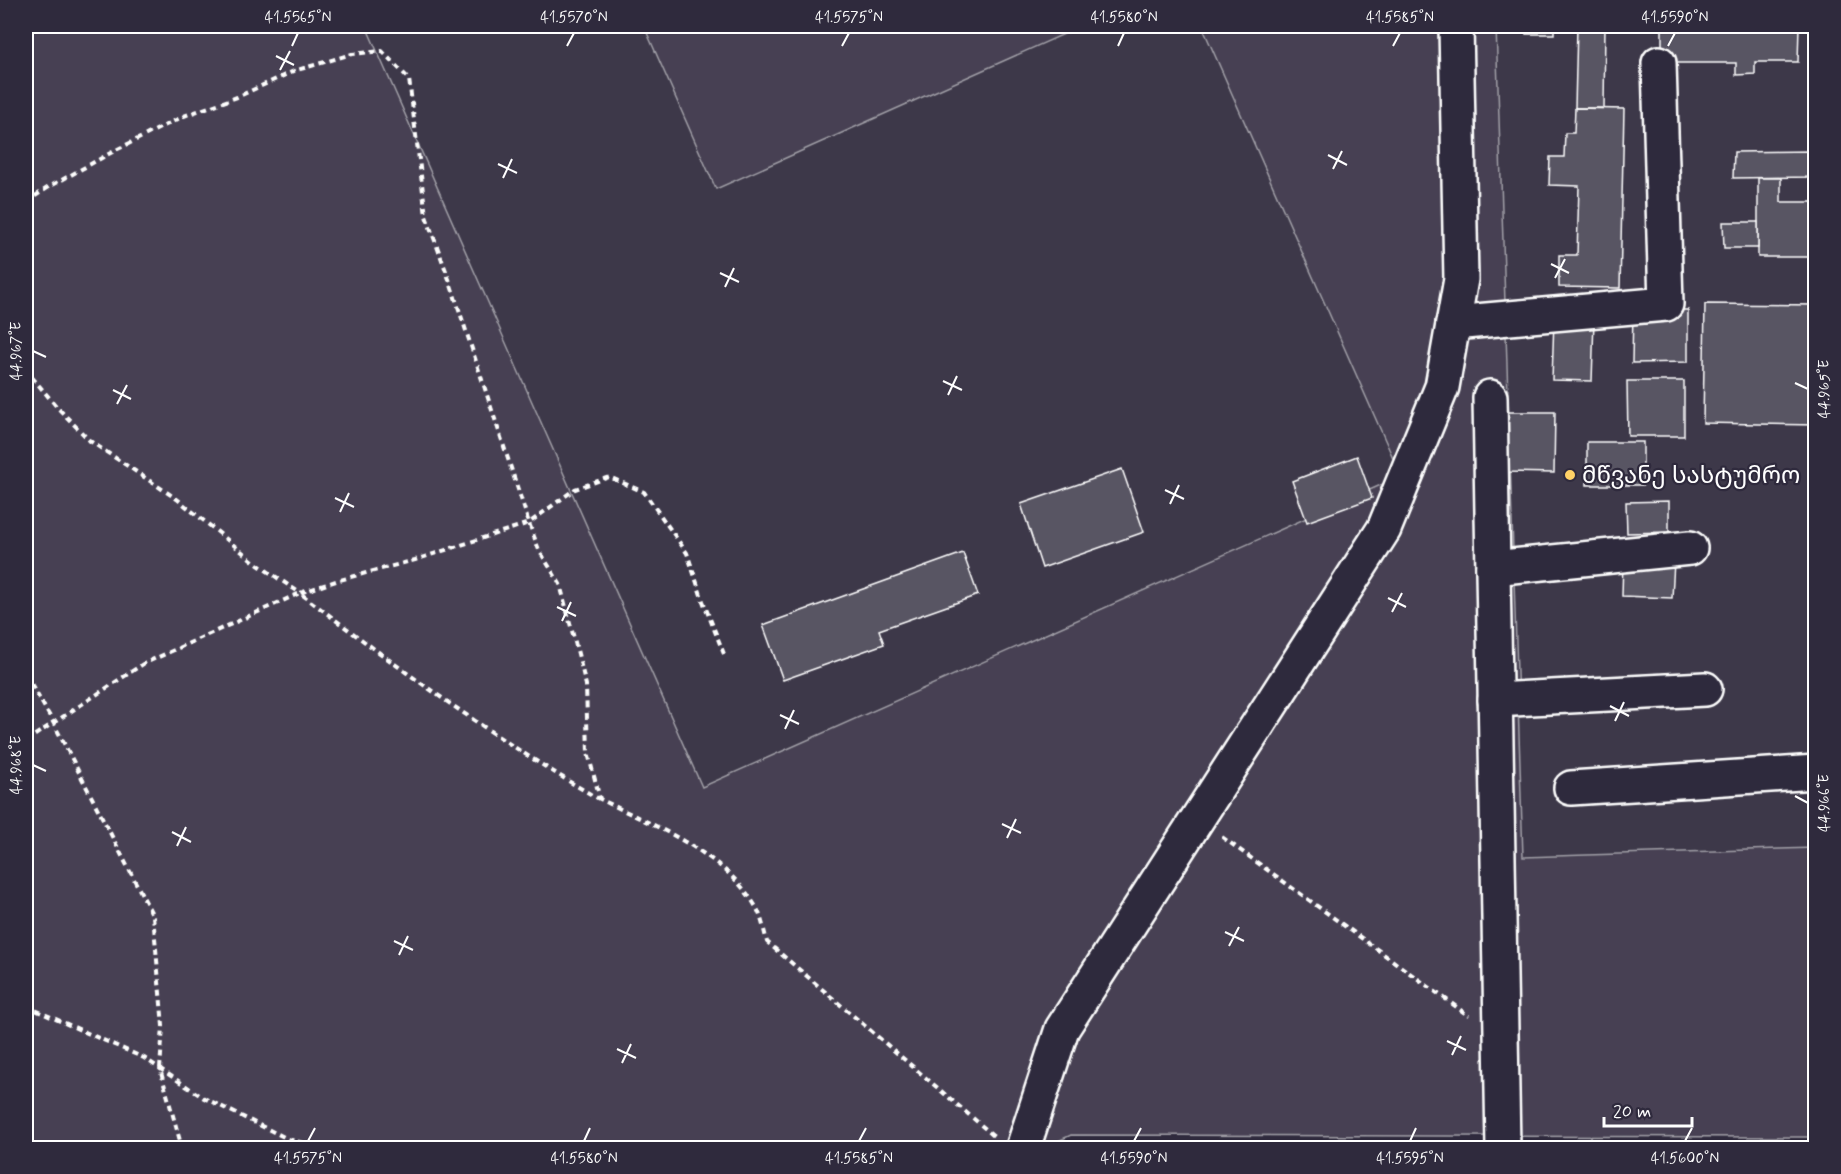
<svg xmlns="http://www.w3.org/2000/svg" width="1841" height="1174" font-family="Mynerve,'Noto Sans Georgian',sans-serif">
	<rect width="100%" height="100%" fill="#2f2a3d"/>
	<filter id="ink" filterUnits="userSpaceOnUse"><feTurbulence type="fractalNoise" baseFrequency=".0167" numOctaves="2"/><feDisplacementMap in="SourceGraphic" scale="12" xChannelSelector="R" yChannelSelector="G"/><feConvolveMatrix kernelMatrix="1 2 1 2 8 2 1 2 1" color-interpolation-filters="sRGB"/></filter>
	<g filter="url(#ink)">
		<!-- built -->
		<g fill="#3c3749">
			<polygon points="366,26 644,26 716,189 1082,26 1202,26 1401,476 702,787"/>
			<polygon points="1496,26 1815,26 1815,848 1523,857"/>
		</g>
		<!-- green -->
		<g fill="#464152" stroke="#a2a0a8" stroke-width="1.5">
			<polygon points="26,26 366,26 702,787 1401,476 1202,26 1496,26 1523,857 1815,848 1815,1137 1071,1135 1043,1148 26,1148"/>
			<polygon points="644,26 1082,26 716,189"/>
		</g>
		<!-- building -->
		<g fill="#595564" stroke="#fff" stroke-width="1.5">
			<rect x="1526" y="26" width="28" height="8"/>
			<polygon points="1577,26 1605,26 1604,108 1575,108"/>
			<polygon points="1662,26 1799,26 1798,62 1755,62 1755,74 1736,75 1736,63 1662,63"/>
			<polygon points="1575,108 1624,109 1620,288 1559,287 1559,255 1577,255 1579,186 1549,185 1550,157 1564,157 1565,133 1574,133"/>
			<polygon points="1816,151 1816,177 1733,178 1734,152"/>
			<polygon points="1758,178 1781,178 1781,202 1813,202 1814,257 1758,257"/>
			<polygon points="1723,222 1758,222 1758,248 1724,248"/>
			<polygon points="1705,304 1816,305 1816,425 1703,423"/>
			<polygon points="1633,310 1688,310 1688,362 1632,363"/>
			<polygon points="1554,319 1594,320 1592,381 1552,380"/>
			<polygon points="1627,381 1684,381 1684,436 1628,436"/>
			<polygon points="1508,412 1555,412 1554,473 1507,472"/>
			<rect x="1587" y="442" width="56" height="43"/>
			<polygon points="1357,456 1372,498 1307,522 1292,481"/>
			<polygon points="1122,469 1144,532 1042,568 1021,504"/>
			<polygon points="1669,501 1669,532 1627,533 1626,502"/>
			<polygon points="963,553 978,595 879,630 884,644 783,680 763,625"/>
			<polygon points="1623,560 1674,561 1672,598 1622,596"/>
		</g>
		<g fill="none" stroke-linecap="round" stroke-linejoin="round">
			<!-- minor casing -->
			<g stroke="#fff" stroke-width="38">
				<g id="minor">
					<polyline points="1453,323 1666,304 1659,63"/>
					<polyline points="1490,397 1503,1148"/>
					<polyline points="1493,568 1690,548"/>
					<polyline points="1495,700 1705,689"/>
					<polyline points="1571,788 1816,772"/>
					<polyline points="1023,1148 1062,1029 1384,529 1442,387 1461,279 1456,26"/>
				</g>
			</g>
			<!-- path -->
			<g stroke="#fff" stroke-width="4" stroke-dasharray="6 4.5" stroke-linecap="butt">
				<polyline points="26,202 49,187 116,150 184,116 237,97 294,71 352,54 382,51 409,79 426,216 450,282 529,523 415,560 336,581 300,593 257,564 177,499 90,441 57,407 26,370"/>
				<path d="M724 654 703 601 687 553 644 492 609 477 575 489 529 523 539 550 560 584 586 685 588 753 600 799C654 826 725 853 756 907 762 917 764 931 767 942L995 1137"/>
				<polyline points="26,675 53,722 153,916 163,1026 160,1069 182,1148"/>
				<path d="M26 741 143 664 300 593C397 667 493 738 599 799"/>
				<polyline points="1222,837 1469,1016"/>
				<polyline points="26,1006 144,1058 204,1098 288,1139 323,1148"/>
			</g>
			<!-- minor -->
			<use href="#minor" stroke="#2f2a3d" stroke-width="33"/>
		</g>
	</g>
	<!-- ticks -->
	<path fill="none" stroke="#fff" stroke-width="2" d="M292 46 298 33M567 46 574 33M842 46 849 33M1118 46 1124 33M1393 46 1400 33M1668 46 1675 33M276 56 294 65M280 70 290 51M1328 155 1347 165M498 164 517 173M1333 169 1342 151M503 178 512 159M1551 264 1569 273M720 273 739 282M1555 278 1565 259M725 287 734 268M33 351 46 357M943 381 962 390M1795 383 1808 389M113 390 131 399M948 395 957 376M117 404 127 385M1165 490 1184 499M335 498 354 507M1170 504 1179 485M340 512 349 493M1388 598 1406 607M557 607 576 616M1392 612 1402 593M562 621 571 602M1610 706 1629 716M780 715 799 724M1615 721 1624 702M785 729 794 710M33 765 46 771M1795 796 1808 803M1002 824 1021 833M172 832 191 842M1007 838 1016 819M177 846 186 827M1225 932 1244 941M394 941 413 950M1229 946 1239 927M399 955 408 936M1447 1041 1466 1050M617 1049 636 1058M1452 1055 1461 1036M622 1063 631 1044M308 1141 315 1128M584 1141 590 1128M859 1141 866 1128M1134 1141 1141 1128M1410 1141 1416 1128M1685 1141 1692 1128"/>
	<!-- markers -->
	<circle fill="#ffd166" stroke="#2f2a3d" stroke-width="2" cx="1570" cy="475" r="6"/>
	<g text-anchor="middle" stroke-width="4.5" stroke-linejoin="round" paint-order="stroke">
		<!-- poi labels -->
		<g font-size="24" fill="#fff" stroke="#2f2a3d" text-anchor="start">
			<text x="1582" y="483">მწვანე სასტუმრო</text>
		</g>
	</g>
	<!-- margin -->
	<rect width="1841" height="1174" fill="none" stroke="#2f2a3d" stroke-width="66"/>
	<!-- scale -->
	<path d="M1604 1117v9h88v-9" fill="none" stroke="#ffffff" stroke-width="3"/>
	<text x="1613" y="1117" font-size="18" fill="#ffffff" stroke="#2f2a3d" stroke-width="4.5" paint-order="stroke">20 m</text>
	<rect x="33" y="33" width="1775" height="1108" fill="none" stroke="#fff" stroke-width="2"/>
	<g font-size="15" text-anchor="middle" fill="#fff">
		<text x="298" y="22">41.5565°N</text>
		<text x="574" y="22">41.5570°N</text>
		<text x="849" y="22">41.5575°N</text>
		<text x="1124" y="22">41.5580°N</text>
		<text x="1400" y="22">41.5585°N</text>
		<text x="1675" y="22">41.5590°N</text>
		<text transform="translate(16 351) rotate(-90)" y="5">44.967°E</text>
		<text transform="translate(1824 389) rotate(-90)" y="5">44.965°E</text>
		<text transform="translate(16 765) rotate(-90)" y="5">44.968°E</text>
		<text transform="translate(1824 803) rotate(-90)" y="5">44.966°E</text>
		<text x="308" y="1163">41.5575°N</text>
		<text x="584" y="1163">41.5580°N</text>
		<text x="859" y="1163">41.5585°N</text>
		<text x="1134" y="1163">41.5590°N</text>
		<text x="1410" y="1163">41.5595°N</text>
		<text x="1685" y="1163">41.5600°N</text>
	</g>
</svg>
